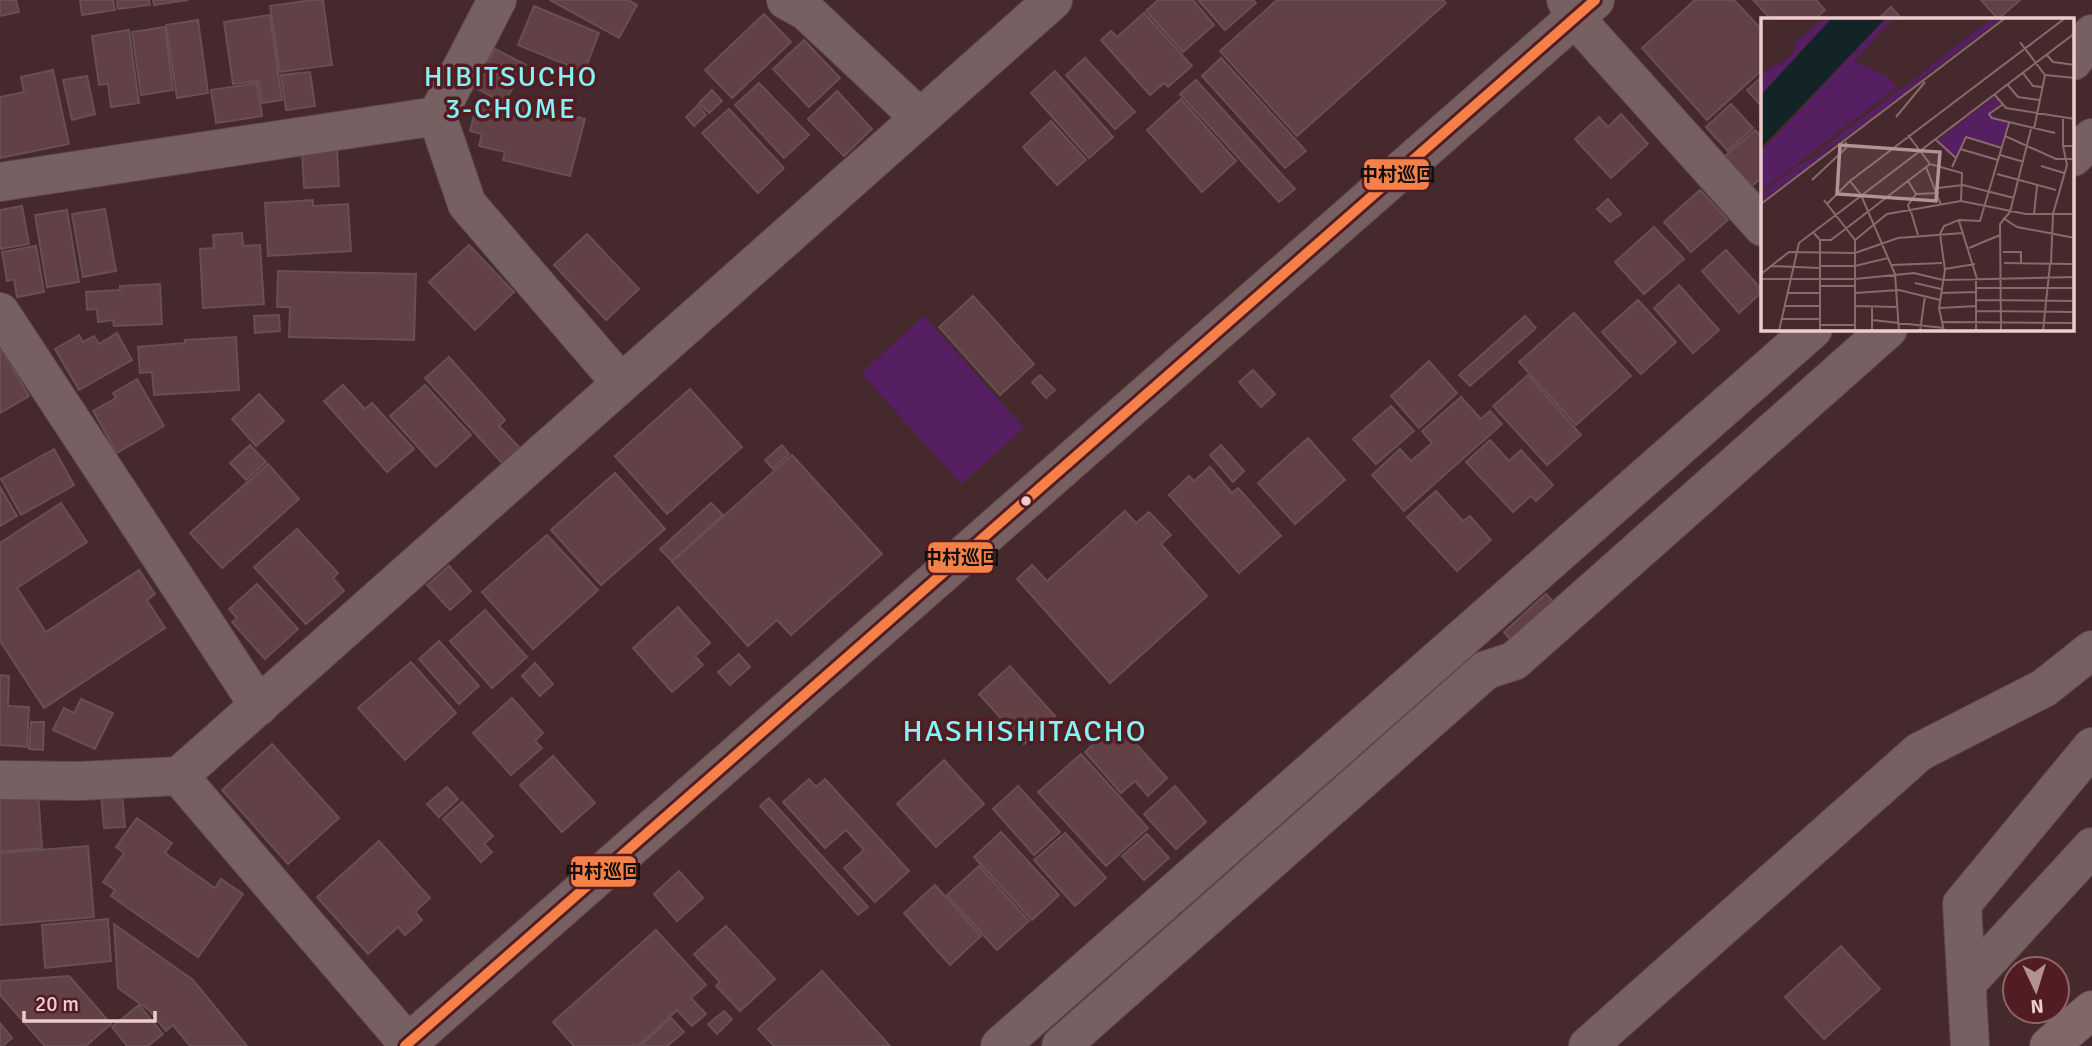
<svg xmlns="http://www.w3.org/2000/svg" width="2092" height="1046" font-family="Signika,'Noto Sans JP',sans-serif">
	<rect width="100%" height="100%" fill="#45292c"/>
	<!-- green -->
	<polygon fill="#561f62" points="924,316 1024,428 961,484 861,373"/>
	<!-- building -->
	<g fill="#614145" stroke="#684f51" stroke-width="2">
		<polygon points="0,0 16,0 19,12 0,16"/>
		<polygon points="80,0 113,0 115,10 82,15"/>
		<polygon points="117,0 149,0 150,5 118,9"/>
		<polygon points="153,0 188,0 154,5"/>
		<polygon points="312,0 323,0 332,65 280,72 270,6"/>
		<polygon points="550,0 628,0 637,5 619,38"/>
		<polygon points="1158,0 1193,0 1214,25 1183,52 1146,11"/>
		<polygon points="1198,0 1253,0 1256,3 1225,30"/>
		<polygon points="1277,0 1443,0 1446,3 1297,136 1220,51"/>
		<polygon points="1695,0 1734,0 1763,31 1763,69 1707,120 1642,48"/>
		<polygon points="1753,0 1816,0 1825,10 1815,19 1771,19"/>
		<polygon points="1981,0 2020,0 1998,19"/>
		<polygon points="534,6 599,33 584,72 518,45"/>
		<polygon points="1891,7 1902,19 1878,19"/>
		<polygon points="1144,13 1192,66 1168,87 1164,83 1150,95 1101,40 1111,31 1117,37"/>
		<polygon points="764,14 791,42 732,98 705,70"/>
		<polygon points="270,15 282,100 262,103 259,81 233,84 224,22"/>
		<polygon points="198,20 208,93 177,98 166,25"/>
		<polygon points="165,27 173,90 141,95 132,32"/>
		<polygon points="129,30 139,103 111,107 108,84 99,85 92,36"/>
		<polygon points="804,40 840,78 809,107 773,69"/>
		<polygon points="495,49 526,65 504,103 474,87"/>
		<polygon points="1085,58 1135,112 1115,129 1066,75"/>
		<polygon points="1221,58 1306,151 1285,168 1202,76"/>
		<polygon points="53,70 69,144 0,158 0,97 24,92 21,77"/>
		<polygon points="1055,71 1113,137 1089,158 1031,93"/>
		<polygon points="310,72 315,106 286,110 281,75"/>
		<polygon points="87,76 95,114 72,120 63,80"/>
		<polygon points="1763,76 1763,108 1747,90"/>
		<polygon points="1196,80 1295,189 1279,202 1180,94"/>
		<polygon points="257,83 262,116 216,123 211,90"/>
		<polygon points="759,83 809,135 784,158 735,105"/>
		<polygon points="712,90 722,101 709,113 699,103"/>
		<polygon points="837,91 872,129 844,156 808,119"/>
		<polygon points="1181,99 1236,161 1202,192 1147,130"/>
		<polygon points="478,100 516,110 518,102 585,119 570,176 503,160 505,152 479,146 482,134 470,131"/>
		<polygon points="1731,104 1753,128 1728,151 1706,127"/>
		<polygon points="698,105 706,115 694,126 686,117"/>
		<polygon points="729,109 784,168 758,193 702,133"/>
		<polygon points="1621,114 1648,144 1611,178 1575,139 1599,117 1608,127"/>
		<polygon points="1051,121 1086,160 1057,185 1023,147"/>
		<polygon points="1755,130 1763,138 1763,176 1751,187 1724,157"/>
		<polygon points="337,150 339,186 304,188 302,152"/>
		<polygon points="1700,190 1728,220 1691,252 1664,222"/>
		<polygon points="1608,199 1621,214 1610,222 1597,209"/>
		<polygon points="313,200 313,206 348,204 351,251 268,256 265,203"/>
		<polygon points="22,206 29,244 0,249 0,210"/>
		<polygon points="105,209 116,271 83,277 72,214"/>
		<polygon points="67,210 79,282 47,287 35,215"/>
		<polygon points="1654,227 1684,259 1644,294 1615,262"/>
		<polygon points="242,233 243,246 260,245 264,304 203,308 200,249 214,248 213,235"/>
		<polygon points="587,234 639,289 606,320 554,265"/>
		<polygon points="469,245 514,292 475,330 429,282"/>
		<polygon points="36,246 44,292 17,297 14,279 7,281 2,252"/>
		<polygon points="1726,250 1763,291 1739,313 1702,271"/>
		<polygon points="278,271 416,274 414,340 289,337 290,307 277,307"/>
		<polygon points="160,284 162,324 114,326 113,320 98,322 97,309 87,310 86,292 120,290 120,286"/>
		<polygon points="1679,285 1719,330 1693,353 1654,308"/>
		<polygon points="973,296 1034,364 1000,395 939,327"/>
		<polygon points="1638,300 1676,342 1641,374 1602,332"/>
		<polygon points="1574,313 1631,376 1576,425 1519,362"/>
		<polygon points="279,315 280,331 255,333 254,316"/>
		<polygon points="1525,316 1536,328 1470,386 1459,375"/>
		<polygon points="117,333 132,360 79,390 55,349 79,335 83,342 94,336 99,344"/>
		<polygon points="236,337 239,390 154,395 152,372 140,373 138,347 185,343 185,340"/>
		<polygon points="0,347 29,396 0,413"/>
		<polygon points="449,357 505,420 499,426 520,448 503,464 425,378"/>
		<polygon points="1429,361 1457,393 1419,428 1391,396"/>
		<polygon points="1253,370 1275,394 1261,407 1239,382"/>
		<polygon points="1040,375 1055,390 1046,398 1032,382"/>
		<polygon points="1528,375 1581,435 1547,465 1493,406"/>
		<polygon points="137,379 164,426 117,453 93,411 116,398 113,393"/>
		<polygon points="343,385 365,409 372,403 414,449 387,472 324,401"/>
		<polygon points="425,385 471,435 436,467 390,416"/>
		<polygon points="690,389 742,447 667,514 615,456"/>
		<polygon points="259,394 284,421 256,446 232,419"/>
		<polygon points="1461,397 1481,419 1490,411 1502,424 1404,511 1372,475 1400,449 1411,461 1432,443 1422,431"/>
		<polygon points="1391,406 1414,431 1376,464 1353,439"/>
		<polygon points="1308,438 1345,480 1295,524 1258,483"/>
		<polygon points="1490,440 1509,461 1521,450 1553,485 1536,501 1531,496 1513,512 1466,462"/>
		<polygon points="250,445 266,462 246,480 230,463"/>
		<polygon points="782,445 789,454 773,469 765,460"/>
		<polygon points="1221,445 1244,471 1233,482 1210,455"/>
		<polygon points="54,449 74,485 21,515 1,479"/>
		<polygon points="792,455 882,554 791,635 777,620 748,646 672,562"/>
		<polygon points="268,464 299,499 222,568 190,533"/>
		<polygon points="1210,467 1232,493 1238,488 1281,536 1239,573 1169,495 1189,476 1194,481"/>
		<polygon points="615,473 665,529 601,585 551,530"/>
		<polygon points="0,487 17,516 0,526"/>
		<polygon points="1436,491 1463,521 1470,516 1491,540 1457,571 1407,517"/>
		<polygon points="61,503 87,542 17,588 46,632 139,570 155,594 147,600 165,628 44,708 0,641 0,543"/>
		<polygon points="711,503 723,515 672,561 660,549"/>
		<polygon points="1125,511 1136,523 1149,512 1171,535 1161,544 1207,596 1110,683 1017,579 1032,565 1047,581"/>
		<polygon points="297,529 338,573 333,578 344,591 306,624 254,567"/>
		<polygon points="547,535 598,590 533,649 482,592"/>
		<polygon points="449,566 471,591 450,610 427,585"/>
		<polygon points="257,584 298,629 265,659 232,622 237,618 229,609"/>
		<polygon points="1546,594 1558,607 1515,645 1504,632"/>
		<polygon points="678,607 710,643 695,656 703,665 672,692 633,648"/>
		<polygon points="485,610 527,657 492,688 450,641"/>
		<polygon points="439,641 479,686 459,704 419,659"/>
		<polygon points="739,654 750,667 730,685 718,672"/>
		<polygon points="411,662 456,713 405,760 358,708"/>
		<polygon points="535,663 553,684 540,696 522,676"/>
		<polygon points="1010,666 1055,716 1024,744 979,694"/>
		<polygon points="0,675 9,676 8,706 29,707 27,747 0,745"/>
		<polygon points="512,698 543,733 535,741 542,748 511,775 473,733"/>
		<polygon points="81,699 113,713 95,749 53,730 64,708 74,713"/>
		<polygon points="31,722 44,722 43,750 29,749"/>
		<polygon points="1117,723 1167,778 1148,796 1135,781 1121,793 1085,752"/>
		<polygon points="272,744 339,818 288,864 222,790"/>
		<polygon points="1081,754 1148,828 1106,866 1038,792"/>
		<polygon points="553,756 595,803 562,832 520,785"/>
		<polygon points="944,760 984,804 936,847 897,804"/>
		<polygon points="809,779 816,787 825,779 909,871 875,902 844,868 864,850 846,830 825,848 783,802"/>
		<polygon points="1018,786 1060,832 1034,855 993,809"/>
		<polygon points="1175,786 1206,822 1176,849 1144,814"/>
		<polygon points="447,787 458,799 439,817 427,804"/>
		<polygon points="38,792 42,848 0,852 0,795"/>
		<polygon points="122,793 125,827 104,828 101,794"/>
		<polygon points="769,798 868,907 858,915 760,806"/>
		<polygon points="462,802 493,836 484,844 492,852 481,862 443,819"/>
		<polygon points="137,818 172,843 165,853 215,888 221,879 243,894 198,957 111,896 115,890 103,882 124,853 116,847"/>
		<polygon points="1001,832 1059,895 1032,920 974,857"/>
		<polygon points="1065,833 1106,878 1075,906 1034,860"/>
		<polygon points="1147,834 1169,858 1144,880 1122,856"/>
		<polygon points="379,841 430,898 415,912 422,920 405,935 398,927 368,954 317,897"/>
		<polygon points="88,846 94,917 0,925 0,853"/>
		<polygon points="979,866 1029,921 997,950 947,895"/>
		<polygon points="679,871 703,898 677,921 654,894"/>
		<polygon points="935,885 981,936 950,965 904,913"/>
		<polygon points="108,919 111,961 45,968 42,925"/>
		<polygon points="114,924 193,980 247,1046 190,1046 173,1025 166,1031 149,1010 118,988"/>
		<polygon points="726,926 775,979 740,1011 716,986 720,982 694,954"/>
		<polygon points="656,930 706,985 691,998 706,1014 692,1026 677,1010 638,1046 574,1046 553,1022"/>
		<polygon points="1841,946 1880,989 1824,1039 1785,997"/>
		<polygon points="822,971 890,1046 774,1046 758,1029"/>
		<polygon points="69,976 111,1024 86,1046 45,1046 0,995 0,981"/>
		<polygon points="139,1005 163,1034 148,1046 127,1046 112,1027"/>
		<polygon points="724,1011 732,1019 717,1034 708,1024"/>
		<polygon points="671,1018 684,1032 667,1046 640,1046"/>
		<polygon points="0,1023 12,1038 3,1046 0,1046"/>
	</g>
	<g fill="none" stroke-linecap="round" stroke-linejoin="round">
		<!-- minor casing -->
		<g stroke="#604649" stroke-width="40">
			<g id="minor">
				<polyline points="497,0 437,116 467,204 621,383"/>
				<polyline points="786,0 806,11 919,117"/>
				<polyline points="1566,0 1575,18 1763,227"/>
				<polyline points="2073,61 2092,34"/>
				<polyline points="2073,157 2092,138"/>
				<polyline points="0,182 437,116"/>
				<polyline points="0,312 259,706"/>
				<polyline points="179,776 410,1046"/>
				<polyline points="0,780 80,781 179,776 1053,0"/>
				<polyline points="1967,983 2092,847"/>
				<polyline points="405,1046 1595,0"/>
				<polyline points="1000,1046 1813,329"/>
				<polyline points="1061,1046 1486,670 1514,661 1888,329"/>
				<polyline points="1588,1046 1919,752 2044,688 2092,650"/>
				<polyline points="1970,1046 1962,904 2092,747"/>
			</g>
		</g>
		<!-- major casing -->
		<g stroke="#604649" stroke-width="40">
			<polyline id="major" points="2049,1046 2092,1010"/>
		</g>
		<!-- minor -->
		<use href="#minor" stroke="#776062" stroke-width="38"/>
		<!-- major -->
		<use href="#major" stroke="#806768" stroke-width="38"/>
		<!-- bus-1 casing -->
		<g stroke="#511d22" stroke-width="16">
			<polyline id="bus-1" points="405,1046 1595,0"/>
		</g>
		<!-- bus-1 -->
		<use href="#bus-1" stroke="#f78048" stroke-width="10"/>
	</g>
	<!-- markers -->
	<circle fill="#eecbcc" stroke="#511d22" stroke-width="2.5" cx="1026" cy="501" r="6"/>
	<g text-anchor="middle" stroke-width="7" stroke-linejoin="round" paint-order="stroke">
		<!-- neighbourhood labels -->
		<g font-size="28" letter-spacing="2" fill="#87f2f4" stroke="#511d22">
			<text x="511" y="86">HIBITSUCHO<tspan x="511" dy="32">3-CHOME</tspan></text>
		</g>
		<!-- quarter labels -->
		<g font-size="30" letter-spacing="2" fill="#87f2f4" stroke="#511d22">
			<text x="1025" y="741">HASHISHITACHO</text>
		</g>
	</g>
	<!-- overview -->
	<g transform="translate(1761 18)">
		<rect width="313" height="313" fill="#45292c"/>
		<path d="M62 1H70L0 77V60L6 52 26 41 36 29 32 26ZM124 1H132L93 43 127 59 136 69 0 173V134ZM230 1H240L165 57 144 68ZM165 59 76 126 50 139 139 71ZM233 79 238 86 227 95 247 105 240 128 205 119 195 139 185 134 177 122ZM75 129 0 183V176L34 149Z" fill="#561f62"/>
		<path d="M70 1H124L0 130V77Z" fill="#132426"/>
		<path fill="none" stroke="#896a6c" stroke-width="2" d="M259 24 284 57 314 60M285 36 292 44 314 47M262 55 272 68 281 69M246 66 257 79 279 82M233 76 245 90 314 101M241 87 228 96 231 100 294 115M135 99 164 64M302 101V128M273 111 284 57M147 117 169 146M244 118 295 141H314M174 121 195 140M199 131 237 142M239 137 263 144M280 148 303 155M165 149 180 187M191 149 205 119 241 130M236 156 295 172M51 162 85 130V124M89 163 100 177 134 256 138 313M147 163 155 176 147 187 149 194M177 170 202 167 253 180M155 176 178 175M63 182 94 222V313M0 186 243 1M66 186 89 163 303 1M150 194 157 217M273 196 276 168M292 196 306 147 302 128H314M242 200 256 209 314 220M198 203 216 261M52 214 59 222V313M59 222H70L169 146 201 155 200 183M94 222 126 196 200 183 265 196H314M208 230 239 217M242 234H260V245M243 245 314 246M290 245 292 196M131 247 181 245M10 248 59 250M59 248H94L127 240M184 251 214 246M0 256 28 234 94 235 137 220 202 215M0 261H94L153 255 182 262 314 259M215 261V313M154 265 180 271M59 268H94M215 270H314M26 275H59M94 275 138 272 179 282M180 275 215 274M215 282 314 283M23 288H59M94 288 136 289M179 290 215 288M215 293 314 294M20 301H59M111 302 183 310M182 304 314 305M59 307H94M18 313 38 225 314 15M111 313V288M159 313 164 278M183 313 178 290 184 252 179 216 183 208 198 202 219 203 248 105M240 313 239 206 249 194 270 111M282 313 289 246"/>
		<path fill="#b39294" fill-opacity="0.15" stroke="#b39294" stroke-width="3.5" d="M79 127 179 134 175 183 76 176Z"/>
		<rect width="313" height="313" fill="none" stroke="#eecbcc" stroke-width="3.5"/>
	</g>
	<g stroke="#511d22" stroke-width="2.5">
		<rect x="1363" y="158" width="67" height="33" rx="7" fill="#f78048"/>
		<rect x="927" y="541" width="67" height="33" rx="7" fill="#f78048"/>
		<rect x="570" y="855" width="67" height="33" rx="7" fill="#f78048"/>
	</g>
	<g font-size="19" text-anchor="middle" font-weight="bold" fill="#111">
		<text x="1397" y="181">中村巡回</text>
		<text x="961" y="564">中村巡回</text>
		<text x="603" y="878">中村巡回</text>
	</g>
	<!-- north arrow -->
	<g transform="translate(2036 990) rotate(176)"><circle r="33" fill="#511d22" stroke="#906366" stroke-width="2"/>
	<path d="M0-5L12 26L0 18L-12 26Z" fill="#b39294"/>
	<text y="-10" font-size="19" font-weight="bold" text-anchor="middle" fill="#eecbcc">N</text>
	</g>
	<!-- scale -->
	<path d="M24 1011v10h131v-10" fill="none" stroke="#eecbcc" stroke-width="3.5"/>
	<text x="35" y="1011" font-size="21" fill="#eecbcc" stroke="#511d22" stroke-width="5" paint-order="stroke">20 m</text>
</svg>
